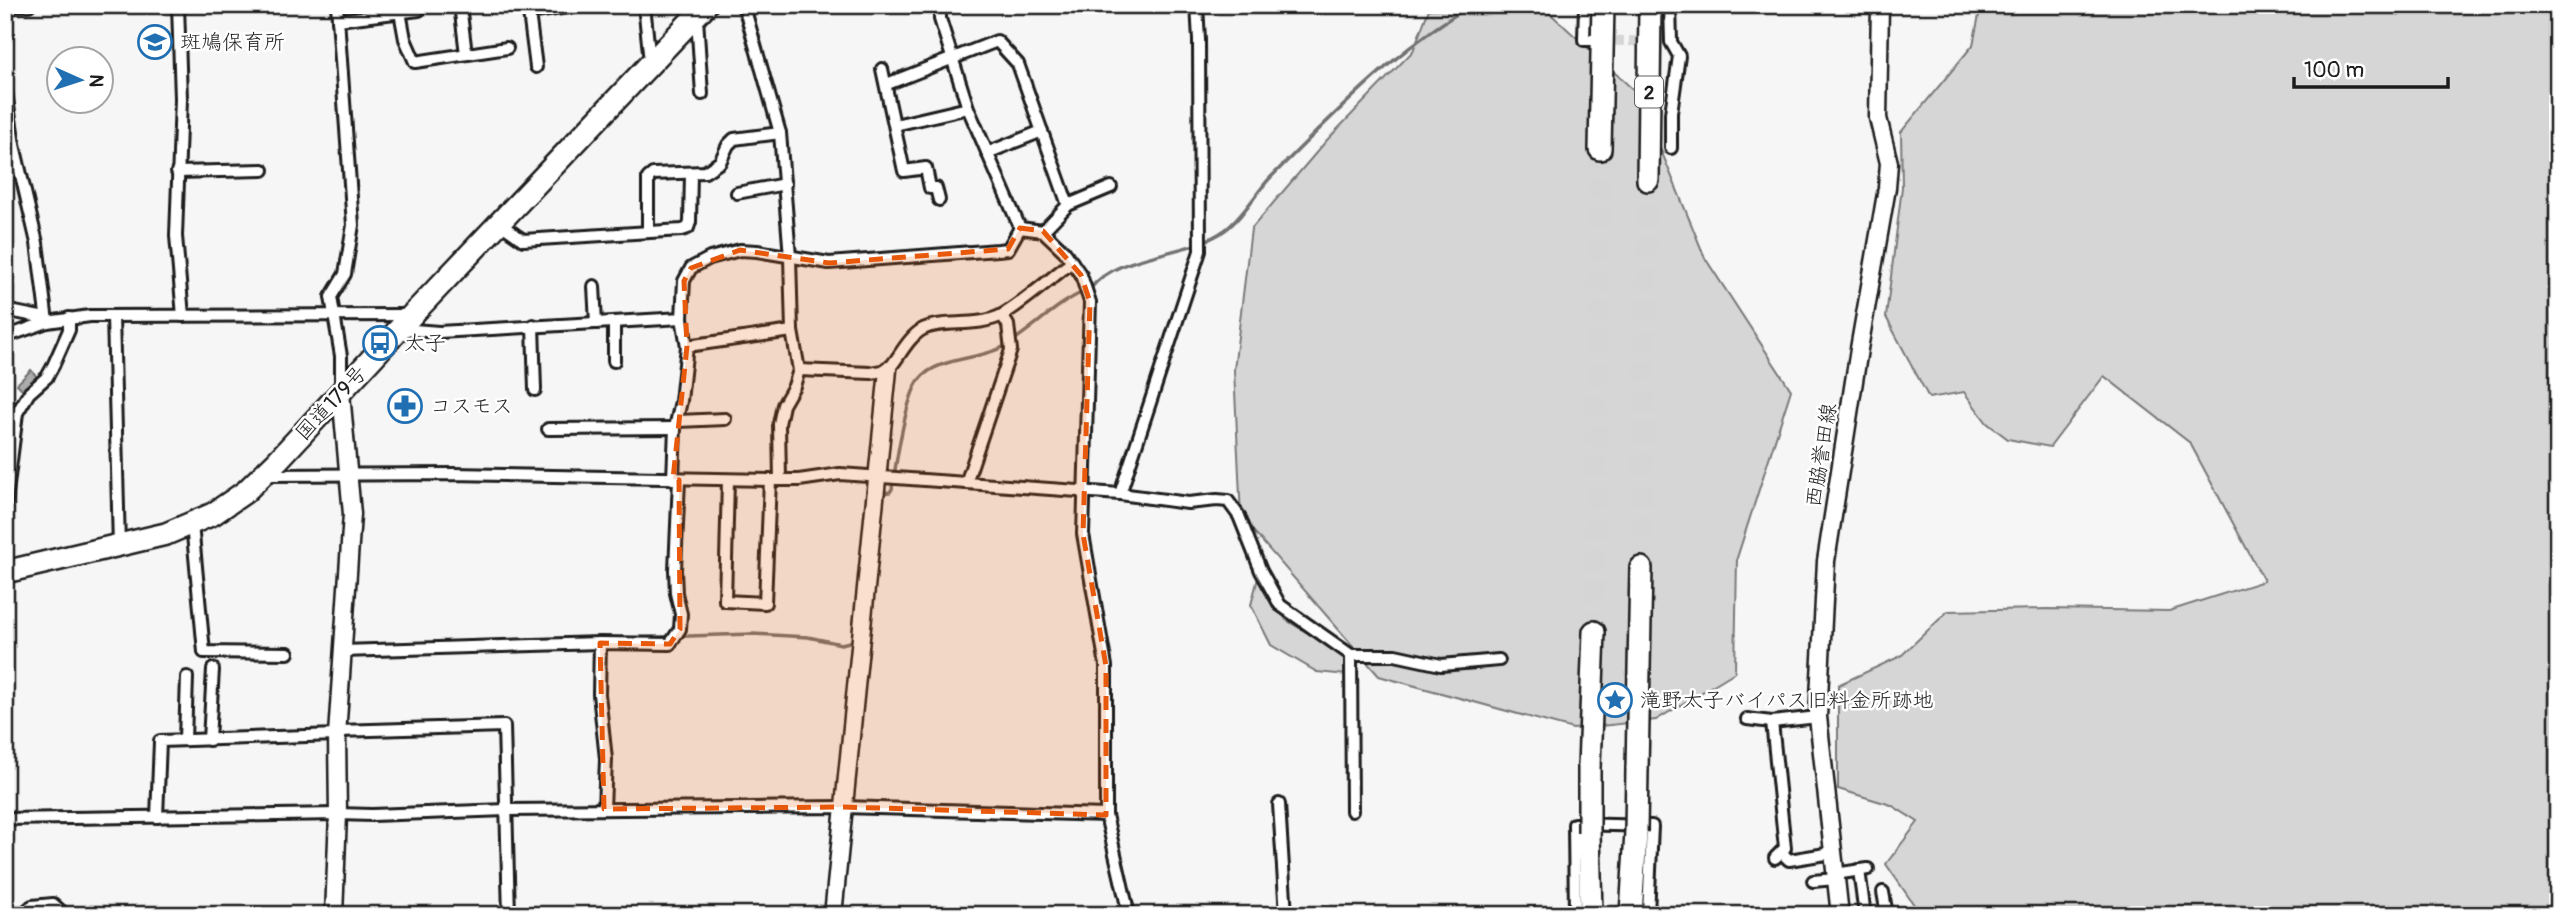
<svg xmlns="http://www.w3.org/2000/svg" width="2563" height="920" font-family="Pangolin,'Klee One',sans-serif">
	<rect width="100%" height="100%" fill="#f6f6f6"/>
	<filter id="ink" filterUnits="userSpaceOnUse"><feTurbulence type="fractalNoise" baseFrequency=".0143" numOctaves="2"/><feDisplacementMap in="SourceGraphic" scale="14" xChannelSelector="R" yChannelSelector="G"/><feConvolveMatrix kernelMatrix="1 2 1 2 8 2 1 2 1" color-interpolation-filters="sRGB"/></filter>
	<g filter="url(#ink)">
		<!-- green -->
		<g fill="#d6d6d6" stroke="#797979" stroke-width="2">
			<polygon points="1510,5 1541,5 1638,94 1705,258 1791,390 1737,558 1735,672 1656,720 1573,729 1379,676 1241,517 1234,370 1251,229 1327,140 1413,51 1429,9"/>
			<polygon points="1981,5 2558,5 2558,915 1921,915 1886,864 1918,822 1891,805 1838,789 1838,685 1901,656 1948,611 2047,609 2169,611 2264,581 2190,443 2104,376 2050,447 2008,439 1987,423 1964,392 1929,398 1886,317 1902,187 1901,132 1973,45"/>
			<polygon points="1259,574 1286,620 1348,657 1347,675 1317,672 1271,645 1251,605"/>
		</g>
		<!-- water -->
		<g fill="#acacac" stroke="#727272" stroke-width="2">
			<polygon points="31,370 38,378 24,391 17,384"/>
			<polygon points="5,399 16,402 8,435 5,434"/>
		</g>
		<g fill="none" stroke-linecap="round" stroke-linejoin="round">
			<!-- stream -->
			<g stroke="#727272" stroke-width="3.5">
				<path d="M1090 289C1119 251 1187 258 1225 230 1243 217 1255 194 1270 178 1329 119 1399 46 1472 5"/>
				<path d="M881 493 890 492 892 489C896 463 905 400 919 380 925 372 933 368 941 365 961 357 984 357 1003 347 1031 331 1054 305 1083 292"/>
				<polyline points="625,638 752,634 808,637 841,644 854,641"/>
			</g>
			<!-- street-tunnel -->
			<polyline stroke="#d5d5d5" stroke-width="10" stroke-dasharray="10 5" stroke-linecap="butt" points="1599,40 1653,42"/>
			<!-- highway-tunnel -->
			<g stroke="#d5d5d5" stroke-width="21" stroke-dasharray="21 10" stroke-linecap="butt">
				<polyline points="1641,568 1648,180"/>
				<polyline points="1594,632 1600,149"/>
			</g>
			<!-- street casing -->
			<g stroke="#1c1c1c" stroke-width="16">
				<g id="street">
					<polyline points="178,5 181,99 176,236 183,316"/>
					<polyline points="337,5 353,225 345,274 331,297 341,356 341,392"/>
					<polyline points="460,5 466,54"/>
					<polyline points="644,5 650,62"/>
					<polyline points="741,5 745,10 780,133 790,257 792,331 799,370 794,386 783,405 779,424 780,480"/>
					<polyline points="940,5 940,19 968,108 1020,228"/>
					<polyline points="1585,5 1584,40 1592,40"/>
					<polyline points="1670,5 1671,42 1679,56 1671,113 1671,148"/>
					<polyline points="5,6 29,5"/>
					<polyline points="400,12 405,39 415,62 507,48"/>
					<polyline points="697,18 702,94"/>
					<polyline points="338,20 419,10"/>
					<polyline points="536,67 529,13 581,5"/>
					<polyline points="882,69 904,171 926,168 930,188 936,188 939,200"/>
					<polyline points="887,84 997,41 1018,64 1068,205"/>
					<polyline points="5,86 14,145 37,243 47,322"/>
					<polyline points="895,125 968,108"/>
					<polyline points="987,153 1042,131"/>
					<polyline points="177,172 263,170"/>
					<polyline points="737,193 785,184"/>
					<polyline points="499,223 523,240 682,230 688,228 690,222 691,173"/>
					<polyline points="1020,228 1043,231 1064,251 1081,275 1090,302 1083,534 1106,666 1106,815 1129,915"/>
					<polyline points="1043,231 1068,205 1111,187"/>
					<polyline points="648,232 648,178 653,174 705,172 720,162 728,145 734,139 780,133"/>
					<polyline points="594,286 596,323"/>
					<polyline points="5,310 40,317 47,322"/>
					<polyline points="113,316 119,546"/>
					<polyline points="614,323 614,361"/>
					<polyline points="533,325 535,390"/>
					<polyline points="401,329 439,332 682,318 684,281 691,268 710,258 740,250 757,251 829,263 998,250 1008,249 1020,228"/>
					<polyline points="5,337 47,322 90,316 409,315"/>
					<polyline points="687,346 792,331"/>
					<path d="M799 370 871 373 888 370C899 358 908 337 923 329 943 319 977 328 1002 315 1023 303 1052 277 1072 262"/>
					<polyline points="678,421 725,419"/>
					<polyline points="548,429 675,428"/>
					<polyline points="266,475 453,474 770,480 799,480 840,474 1120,494 1188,503 1217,500 1228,501 1239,516 1261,571 1280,605 1351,655 1352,811"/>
					<polyline points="673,479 675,428 681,401 687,346 682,318"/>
					<polyline points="728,480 725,601 765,603 770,480"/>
					<polyline points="966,483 1011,350 1008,325 1002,315"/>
					<polyline points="1120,494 1200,251 1199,40 1197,5"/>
					<polyline points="5,509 17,413 29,393 47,377 53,366 69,330 69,318"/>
					<polyline points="192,524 204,652 288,653"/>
					<polyline points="342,651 600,643"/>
					<polyline points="1351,655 1395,655 1441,665 1499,660"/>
					<polyline points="1747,719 1772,722 1818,717"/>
					<polyline points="1772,722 1785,848 1775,858"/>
					<polyline points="338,731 504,726 509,915"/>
					<polyline points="185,740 187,677"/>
					<polyline points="209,740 213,669"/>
					<polyline points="1279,804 1286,915"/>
					<polyline points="604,809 606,759 599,694 600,643 670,644 680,629 681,614 676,593 675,570 679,480"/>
					<polyline points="157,817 160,741 337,735"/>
					<polyline points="5,819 338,814 372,815 506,810 844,807 1106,815"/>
					<polyline points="1781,852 1789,860 1832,853"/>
					<polyline points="1859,870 1865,915"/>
					<polyline points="1835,874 1868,869"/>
					<polyline points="1813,881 1835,879"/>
					<polyline points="1883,892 1887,915"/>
					<polyline points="22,915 32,906 53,904 65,915"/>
					<polyline points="1575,915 1574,824 1652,826 1648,915"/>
				</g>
			</g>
			<!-- secondary casing -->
			<g stroke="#1c1c1c" stroke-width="21">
				<g id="secondary">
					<polyline points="334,915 338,814 337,735 352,514 341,393"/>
					<polyline points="833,915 888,370"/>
					<polyline points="1840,915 1818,717 1826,561 1859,349 1887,188 1889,163 1878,118 1880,5"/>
				</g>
			</g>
			<!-- highway casing -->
			<g stroke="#1c1c1c" stroke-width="26">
				<g id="highway">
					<polyline points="1600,149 1603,5"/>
					<polyline points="1648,180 1650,5"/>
					<polyline points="5,572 166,534 213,514 245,492 278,460 412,315 706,5"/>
					<polyline points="1589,767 1594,632"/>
					<polyline points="1637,769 1641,568"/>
					<polyline points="1589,832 1591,915"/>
					<polyline points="1631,915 1636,832"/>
				</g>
			</g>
			<!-- street -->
			<use href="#street" stroke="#fff" stroke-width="10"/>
			<!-- secondary -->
			<use href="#secondary" stroke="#fff" stroke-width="16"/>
			<!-- highway -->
			<use href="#highway" stroke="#fff" stroke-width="21"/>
			<!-- highway-bridge casing -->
			<g stroke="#1c1c1c" stroke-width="26" stroke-linecap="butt">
				<g id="highway-bridge">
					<polyline points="1589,832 1589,767"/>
					<polyline points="1636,832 1637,769"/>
				</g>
			</g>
			<!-- highway-bridge -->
			<use href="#highway-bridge" stroke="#fff" stroke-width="21"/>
		</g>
	</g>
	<!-- marked area -->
	<path fill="#e8590c" fill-opacity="0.2" stroke="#e8590c" stroke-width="5" stroke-dasharray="14 9" stroke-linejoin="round" d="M1020 228 1043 231 1081 275 1090 302 1083 534 1106 666V815L844 807 604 809 600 643 670 644 680 629 679 480 673 479 687 346 684 281 691 268 740 250 829 263 1008 249Z"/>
	<!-- icons -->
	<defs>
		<g id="school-ring" transform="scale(1.75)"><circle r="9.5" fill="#fff" stroke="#1f6fb2" stroke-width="1.5"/><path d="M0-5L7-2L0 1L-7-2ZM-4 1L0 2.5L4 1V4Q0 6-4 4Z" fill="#1f6fb2"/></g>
		<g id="bus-ring" transform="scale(1.75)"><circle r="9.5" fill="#fff" stroke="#1f6fb2" stroke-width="1.5"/><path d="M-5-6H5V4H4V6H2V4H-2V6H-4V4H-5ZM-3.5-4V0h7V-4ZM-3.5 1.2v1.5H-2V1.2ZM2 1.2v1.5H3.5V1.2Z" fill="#1f6fb2"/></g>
		<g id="pharmacy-ring" transform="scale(1.75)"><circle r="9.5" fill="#fff" stroke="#1f6fb2" stroke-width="1.5"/><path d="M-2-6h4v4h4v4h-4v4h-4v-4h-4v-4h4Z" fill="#1f6fb2"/></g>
		<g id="sight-ring" transform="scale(1.75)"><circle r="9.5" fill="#fff" stroke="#1f6fb2" stroke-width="1.5"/><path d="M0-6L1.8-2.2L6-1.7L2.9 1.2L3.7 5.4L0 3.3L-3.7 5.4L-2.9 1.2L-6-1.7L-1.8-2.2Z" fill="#1f6fb2"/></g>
	</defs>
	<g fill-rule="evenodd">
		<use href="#school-ring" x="155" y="42"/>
		<use href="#bus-ring" x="380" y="343"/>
		<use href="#pharmacy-ring" x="405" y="406"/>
		<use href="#sight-ring" x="1615" y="700"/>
	</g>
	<g text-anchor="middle" stroke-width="5" stroke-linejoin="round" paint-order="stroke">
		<!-- shield labels -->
		<rect fill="#fff" stroke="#606060" stroke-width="2" x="1635" y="76.5" width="28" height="31" rx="5"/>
		<g font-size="19" font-weight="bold" fill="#1c1c1c">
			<text x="1649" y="99">2</text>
		</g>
		<!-- poi labels -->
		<g font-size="21" fill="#1c1c1c" stroke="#fff" text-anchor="start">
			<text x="180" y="49">斑鳩保育所</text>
			<text x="404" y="350">太子</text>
			<text x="430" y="413">コスモス</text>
			<text x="1640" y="707">滝野太子バイパス旧料金所跡地</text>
		</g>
		<!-- street labels -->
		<g font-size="21" fill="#1c1c1c" stroke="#fff">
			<text transform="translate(331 403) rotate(-47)" y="7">国道179号</text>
			<text transform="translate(1821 455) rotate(-81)" y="7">西脇誉田線</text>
		</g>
	</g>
	<!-- margin -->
	<rect width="2563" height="920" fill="none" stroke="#fff" stroke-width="28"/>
	<rect x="14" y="14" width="2535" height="892" fill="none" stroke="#1c1c1c" stroke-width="2.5" filter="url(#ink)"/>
	<!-- north arrow -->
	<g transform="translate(80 80) rotate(93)"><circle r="33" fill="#ffffff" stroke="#a4a4a4" stroke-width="2"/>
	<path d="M0-5L12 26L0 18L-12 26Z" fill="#1f6fb2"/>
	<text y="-10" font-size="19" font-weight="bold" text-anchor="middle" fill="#1c1c1c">N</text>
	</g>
	<!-- scale -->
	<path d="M2294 77v10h154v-10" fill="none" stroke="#1c1c1c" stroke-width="3.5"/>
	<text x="2304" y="77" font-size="21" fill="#1c1c1c" stroke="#ffffff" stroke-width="5" paint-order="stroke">100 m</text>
</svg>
